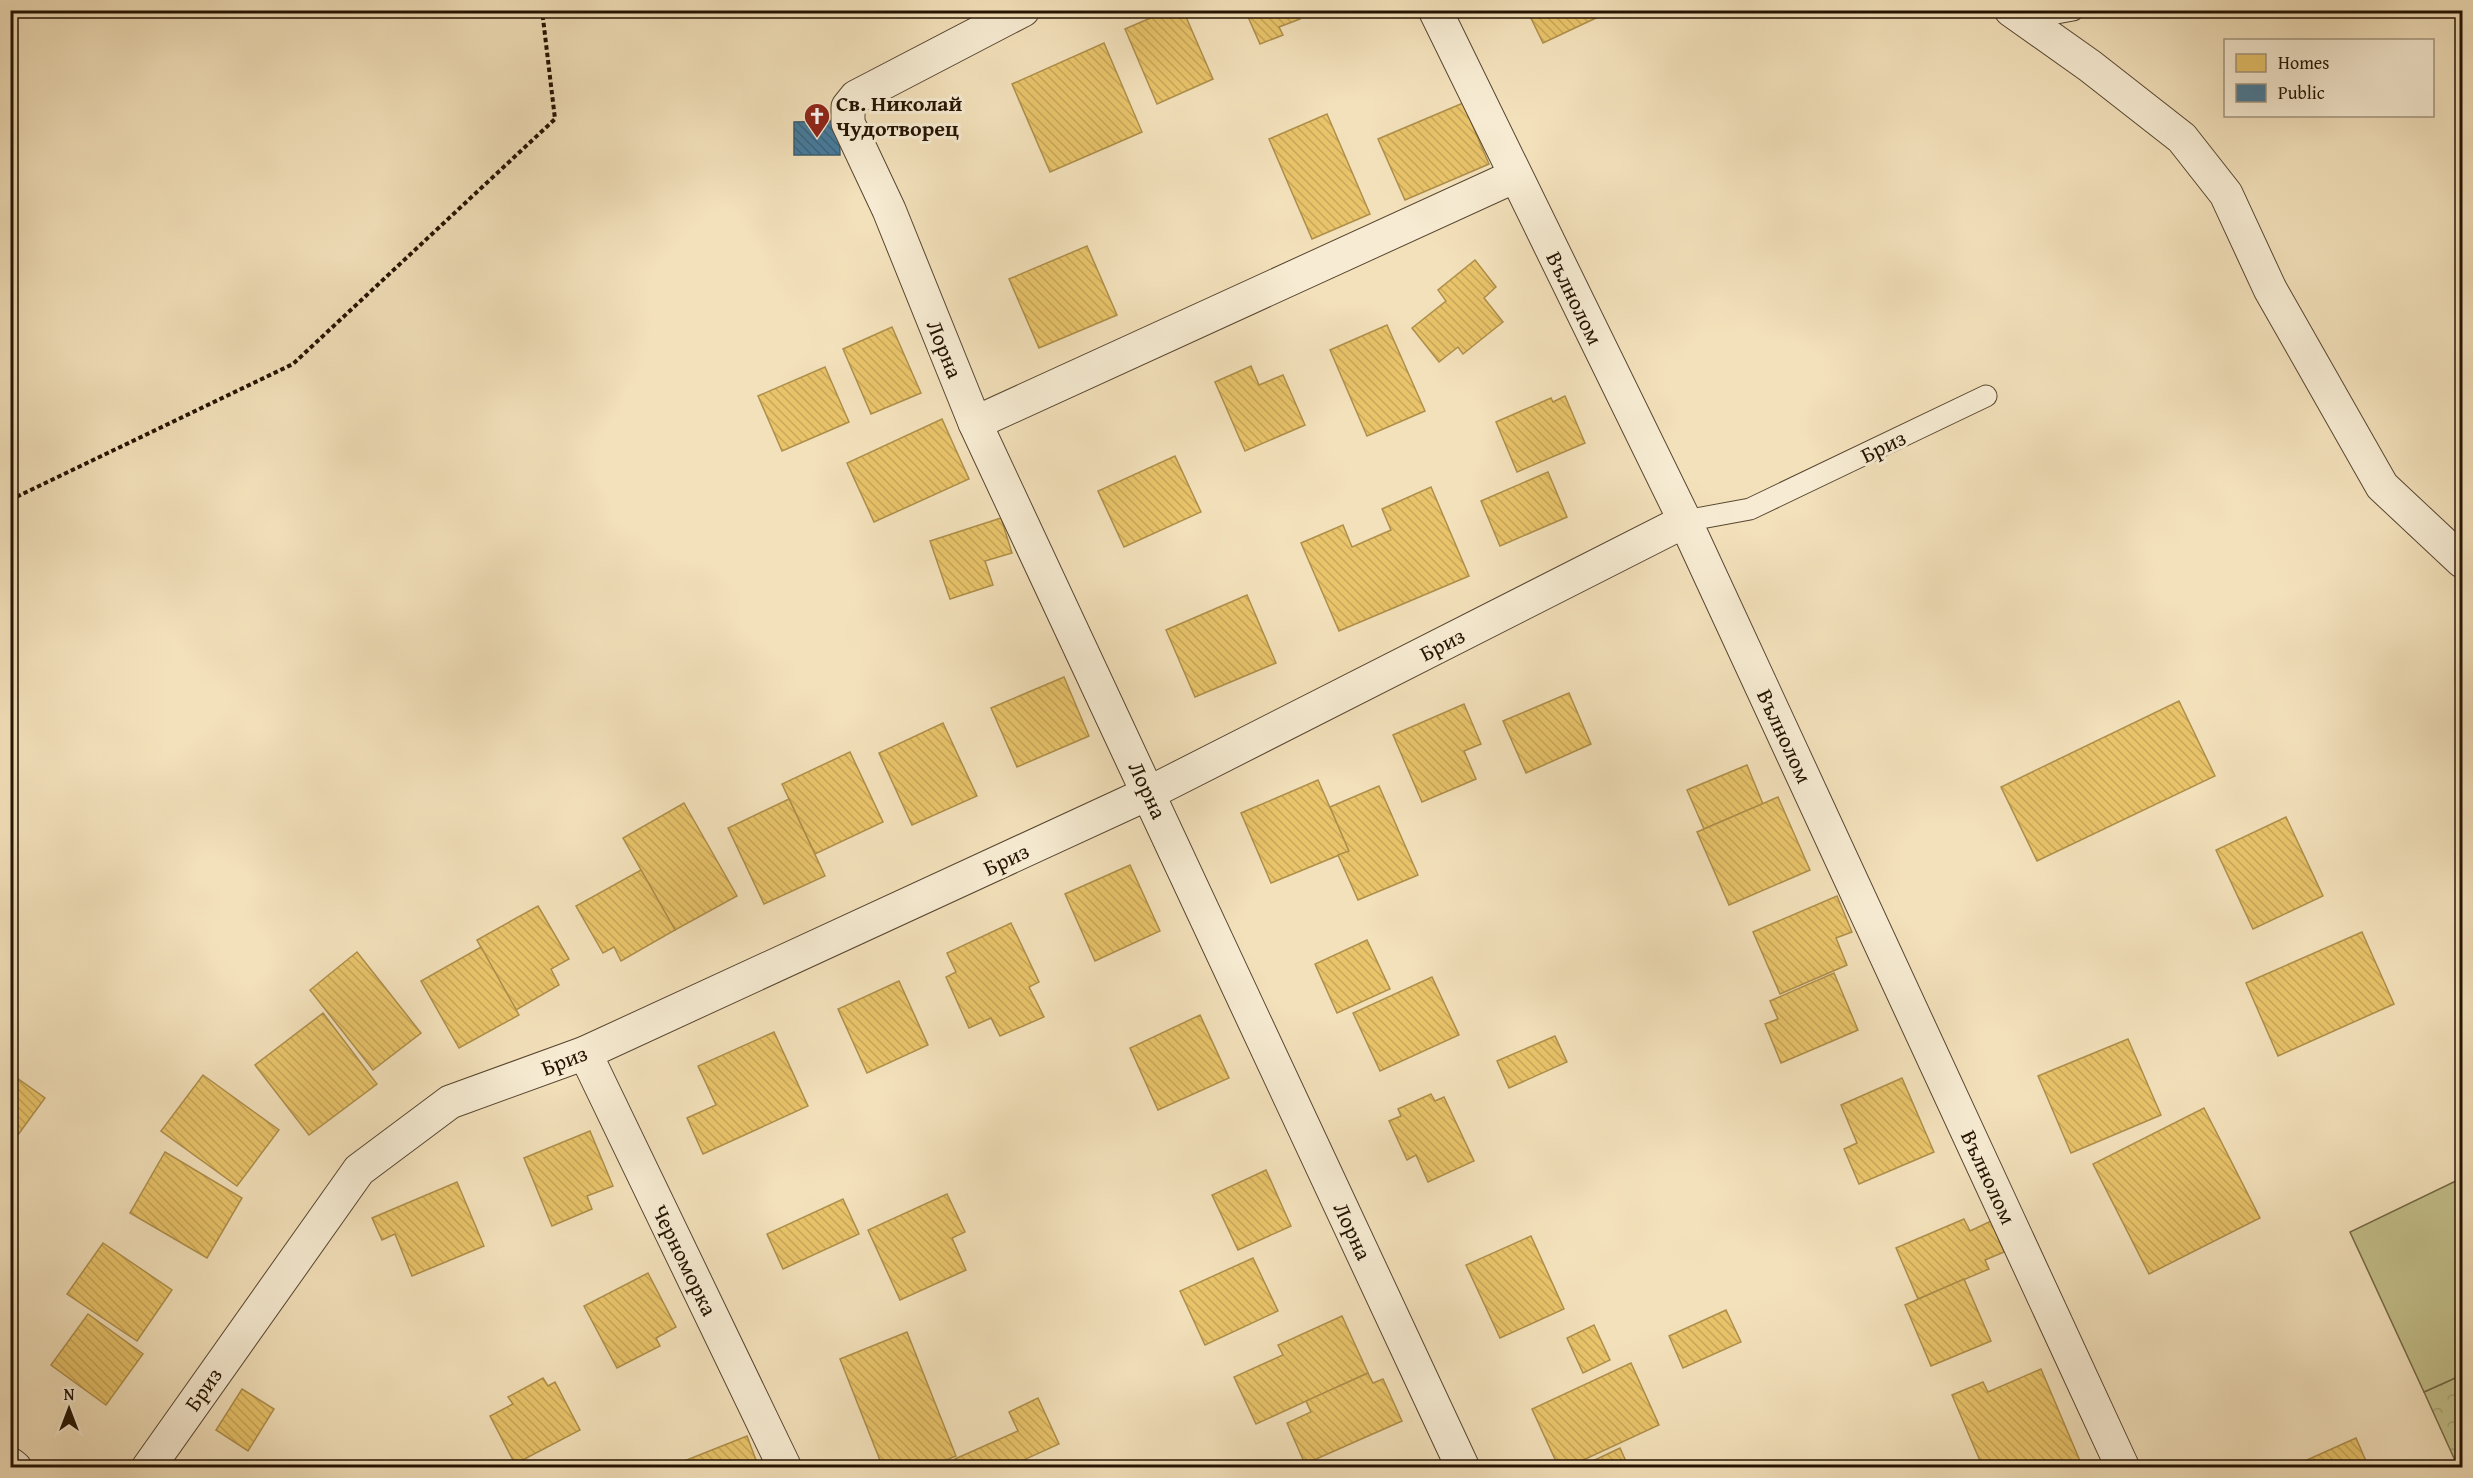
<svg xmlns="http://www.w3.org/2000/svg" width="2473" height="1478" font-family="'Gentium Book Plus',serif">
	<defs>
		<pattern id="forest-crowns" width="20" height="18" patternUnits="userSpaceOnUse" patternTransform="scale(1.5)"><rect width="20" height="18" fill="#c3c08b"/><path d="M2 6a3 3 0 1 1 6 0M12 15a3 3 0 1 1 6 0" fill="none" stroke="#a7a476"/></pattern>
		<pattern id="homes-back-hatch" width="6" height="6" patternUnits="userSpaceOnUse" patternTransform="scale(1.5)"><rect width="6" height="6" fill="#e9c46a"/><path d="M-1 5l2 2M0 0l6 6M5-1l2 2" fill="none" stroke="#c8a85a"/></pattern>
		<pattern id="public-back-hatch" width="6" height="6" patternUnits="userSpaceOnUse" patternTransform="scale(1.5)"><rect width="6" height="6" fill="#457b9d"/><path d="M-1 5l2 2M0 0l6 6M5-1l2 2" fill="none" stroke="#39647e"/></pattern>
	</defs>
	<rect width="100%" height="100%" fill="#f3e1bb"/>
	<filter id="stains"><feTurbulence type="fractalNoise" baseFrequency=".00333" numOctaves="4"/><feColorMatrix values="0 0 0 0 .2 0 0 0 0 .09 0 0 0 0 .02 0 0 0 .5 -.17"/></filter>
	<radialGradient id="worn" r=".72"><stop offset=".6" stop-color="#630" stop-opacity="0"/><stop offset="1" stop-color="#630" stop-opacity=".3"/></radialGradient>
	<!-- forest -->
	<polygon fill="url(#forest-crowns)" stroke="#746a46" stroke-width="1.5" points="2462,1375 2462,1467 2458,1467 2424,1392"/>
	<!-- pitch -->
	<polygon fill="#c3c08b" stroke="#746a46" stroke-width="1.5" points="2462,1178 2462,1375 2424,1392 2350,1232"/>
	<!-- homes -->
	<g fill="url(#homes-back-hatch)" stroke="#ae8f4b" stroke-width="1.5">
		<polygon points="1169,10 1183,10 1213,79 1157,104 1125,29"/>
		<polygon points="1245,10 1296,10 1300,19 1279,27 1283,35 1260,44"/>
		<polygon points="1527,10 1613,10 1543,43"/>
		<polygon points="1104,43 1142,132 1050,172 1012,84"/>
		<polygon points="1463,103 1489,164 1405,200 1378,139"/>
		<polygon points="1327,114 1370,214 1312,239 1269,139"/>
		<polygon points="1087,246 1117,315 1039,348 1009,279"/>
		<polygon points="1475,260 1496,287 1484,298 1503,322 1463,354 1458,347 1439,362 1412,328 1446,301 1438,290"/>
		<polygon points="1387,325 1425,411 1367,436 1330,350"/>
		<polygon points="892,327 921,393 871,414 843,349"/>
		<polygon points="1251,366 1259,385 1283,375 1305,425 1245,451 1215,382"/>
		<polygon points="825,367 849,422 782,451 758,396"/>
		<polygon points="1565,396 1585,443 1517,472 1496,422 1551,398 1553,402"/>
		<polygon points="942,419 969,479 874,522 847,463"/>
		<polygon points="1175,456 1201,512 1124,547 1098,491"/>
		<polygon points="1548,472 1567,517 1500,546 1481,501"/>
		<polygon points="1431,487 1469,576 1339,631 1301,543 1343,525 1352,547 1391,530 1382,509"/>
		<polygon points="1001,518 1012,553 985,561 993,585 950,599 930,541"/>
		<polygon points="1247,595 1276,663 1195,697 1166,630"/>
		<polygon points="1064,677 1089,736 1017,767 991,708"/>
		<polygon points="1569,693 1591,744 1526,773 1503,721"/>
		<polygon points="2179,701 2215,776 2037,861 2001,787"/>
		<polygon points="1464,704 1481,744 1464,751 1476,779 1422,802 1393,735"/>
		<polygon points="943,723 977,796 912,825 879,753"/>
		<polygon points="850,752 883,822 815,854 782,784"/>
		<polygon points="1747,765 1763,804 1704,829 1687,790"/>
		<polygon points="1318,780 1349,851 1271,883 1241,813"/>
		<polygon points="1379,786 1418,875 1358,900 1338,855 1349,851 1330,807"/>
		<polygon points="1778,797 1810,870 1729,905 1697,832"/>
		<polygon points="789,799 825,876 764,904 728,828"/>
		<polygon points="684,803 737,896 675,930 623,838"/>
		<polygon points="2286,817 2323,896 2253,929 2216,850"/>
		<polygon points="1130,865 1160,931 1095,961 1065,894"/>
		<polygon points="641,870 675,930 621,961 614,947 603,953 576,906"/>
		<polygon points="1837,896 1852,932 1836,938 1847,965 1780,994 1753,932"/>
		<polygon points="538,906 569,959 551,969 559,985 516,1010 477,940"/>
		<polygon points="1011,923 1039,982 1029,987 1044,1017 1000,1036 991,1018 969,1028 946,977 956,972 947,953"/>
		<polygon points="2362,932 2394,1004 2278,1056 2246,983"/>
		<polygon points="1367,940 1390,989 1337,1013 1315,964"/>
		<polygon points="481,947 519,1015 459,1048 421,981"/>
		<polygon points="357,952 421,1033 373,1070 310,990"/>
		<polygon points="1834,973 1858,1030 1781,1063 1765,1024 1778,1019 1770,1001"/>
		<polygon points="1432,977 1459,1035 1380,1071 1353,1013"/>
		<polygon points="899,981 928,1045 867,1073 838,1009"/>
		<polygon points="323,1013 377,1084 309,1135 255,1065"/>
		<polygon points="1200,1015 1229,1078 1158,1110 1130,1048"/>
		<polygon points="774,1032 808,1106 703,1154 687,1118 716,1105 698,1066"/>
		<polygon points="1555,1036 1567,1062 1509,1088 1497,1061"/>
		<polygon points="2128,1039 2161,1115 2071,1153 2038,1076"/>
		<polygon points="10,1073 45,1098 12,1143 10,1142"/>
		<polygon points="203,1075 279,1130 237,1186 161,1131"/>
		<polygon points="1902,1078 1934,1152 1859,1184 1844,1149 1857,1143 1841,1105"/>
		<polygon points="1431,1094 1435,1101 1444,1097 1474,1161 1428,1182 1416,1155 1407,1160 1389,1121 1401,1116 1398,1109"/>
		<polygon points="2204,1108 2260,1218 2149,1274 2093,1164"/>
		<polygon points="590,1131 613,1186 587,1196 592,1209 552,1226 524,1158"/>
		<polygon points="165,1152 242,1198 207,1258 130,1213"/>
		<polygon points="1266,1170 1291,1226 1238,1250 1212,1195"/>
		<polygon points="457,1182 484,1246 412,1276 395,1234 382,1240 372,1218"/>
		<polygon points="947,1194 965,1232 952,1238 966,1270 900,1300 868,1230"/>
		<polygon points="843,1199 859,1234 783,1269 767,1234"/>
		<polygon points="1964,1219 1970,1231 1991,1221 2004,1252 1985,1260 1989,1269 1918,1299 1896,1248"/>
		<polygon points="1531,1236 1564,1309 1500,1338 1466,1265"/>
		<polygon points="103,1243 172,1290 137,1341 67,1294"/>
		<polygon points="1253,1258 1278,1311 1205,1345 1180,1291"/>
		<polygon points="648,1273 676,1327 656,1338 660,1346 617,1368 584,1306"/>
		<polygon points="1964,1279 1991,1341 1931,1366 1905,1305"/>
		<polygon points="1726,1310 1741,1342 1683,1368 1669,1336"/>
		<polygon points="88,1314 143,1354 106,1405 51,1365"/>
		<polygon points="1342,1316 1368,1373 1256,1424 1234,1377 1283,1355 1278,1345"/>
		<polygon points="1594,1325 1610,1360 1583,1373 1567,1338"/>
		<polygon points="907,1332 956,1456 926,1468 883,1468 840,1359"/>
		<polygon points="1631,1363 1659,1425 1566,1468 1559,1468 1532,1409"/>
		<polygon points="2041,1369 2083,1468 1983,1468 1952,1395 1983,1382 1988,1392"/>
		<polygon points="1368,1373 1373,1383 1383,1379 1402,1421 1305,1464 1287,1423 1311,1412 1306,1401"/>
		<polygon points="543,1378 548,1386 555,1382 580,1430 515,1464 490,1416 513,1404 508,1397"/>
		<polygon points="242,1389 274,1409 248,1451 216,1430"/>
		<polygon points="1038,1398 1059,1444 1006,1468 959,1468 955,1459 1018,1431 1009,1412"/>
		<polygon points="747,1436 759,1468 669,1468 669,1467"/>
		<polygon points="2356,1438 2369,1468 2289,1468"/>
		<polygon points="1620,1448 1629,1468 1578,1468"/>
	</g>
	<!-- public -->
	<polygon fill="url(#public-back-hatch)" stroke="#3b5c6e" stroke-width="1.5" points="839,121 840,155 794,155 794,122"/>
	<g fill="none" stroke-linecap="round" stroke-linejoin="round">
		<!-- lane casing -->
		<g stroke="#584630" stroke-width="23">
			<g id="lane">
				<polyline points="2023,19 2073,10"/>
				<polyline points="1685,521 1750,509 1986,396"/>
			</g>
		</g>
		<!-- street casing -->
		<g stroke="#584630" stroke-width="35">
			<g id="street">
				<polyline points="1023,10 856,97 848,107 848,123 889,210 975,423 1463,1468"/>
				<polyline points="1435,10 1685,521 2123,1468"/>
				<polyline points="2011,10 2090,66 2182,138 2226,194 2270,289 2382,486 2462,561"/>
				<polyline points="975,423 1515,176"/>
				<polyline points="585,1053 785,1468"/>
				<polyline points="10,1464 15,1468"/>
				<polyline points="148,1468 359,1170 450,1102 585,1053 1149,793 1685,521"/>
			</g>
		</g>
		<!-- path -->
		<polyline stroke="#241302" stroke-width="4" stroke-dasharray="4.5 3" stroke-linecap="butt" points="10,500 293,364 555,119 542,10"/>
		<!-- lane -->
		<use href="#lane" stroke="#f7ecd3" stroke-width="21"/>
		<!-- street -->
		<use href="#street" stroke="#f7ecd3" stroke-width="33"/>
	</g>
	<!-- icons -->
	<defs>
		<g id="church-pin" transform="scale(1.35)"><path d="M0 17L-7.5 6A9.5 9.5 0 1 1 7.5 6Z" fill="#8f2418" stroke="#f7ecd3"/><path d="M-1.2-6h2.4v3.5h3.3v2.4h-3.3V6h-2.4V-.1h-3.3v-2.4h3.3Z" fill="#fff"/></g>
	</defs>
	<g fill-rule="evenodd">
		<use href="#church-pin" x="817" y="116"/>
	</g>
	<g text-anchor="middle" stroke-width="6" stroke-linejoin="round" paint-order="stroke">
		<!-- poi labels -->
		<g font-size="22" font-weight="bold" fill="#241302" stroke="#f7ecd3" text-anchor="start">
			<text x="836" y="111">Св. Николай<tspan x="836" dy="25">Чудотворец</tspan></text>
		</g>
		<!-- street labels -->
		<g font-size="22" fill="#241302" stroke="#f7ecd3">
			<text transform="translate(1575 298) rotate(64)" y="8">Вълнолом</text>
			<text transform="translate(945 349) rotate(68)" y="8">Лорна</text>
			<text transform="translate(1883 446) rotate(-26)" y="8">Бриз</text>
			<text transform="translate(1442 644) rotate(-27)" y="8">Бриз</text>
			<text transform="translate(1785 736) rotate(65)" y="8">Вълнолом</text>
			<text transform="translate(1148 790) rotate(65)" y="8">Лорна</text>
			<text transform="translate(1006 859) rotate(-25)" y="8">Бриз</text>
			<text transform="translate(564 1060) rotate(-21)" y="8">Бриз</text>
			<text transform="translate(1989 1177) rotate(65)" y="8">Вълнолом</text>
			<text transform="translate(1353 1231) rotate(65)" y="8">Лорна</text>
			<text transform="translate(685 1260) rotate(64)" y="8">Черноморка</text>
			<text transform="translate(203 1389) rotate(-55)" y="8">Бриз</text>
		</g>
	</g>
	<!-- margin -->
	<rect width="2473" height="1478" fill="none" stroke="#f3e1bb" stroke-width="36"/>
	<rect x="12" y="12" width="2449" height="1454" fill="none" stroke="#241302" stroke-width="3"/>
	<rect x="18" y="18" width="2437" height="1442" fill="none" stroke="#241302" stroke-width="1.5"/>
	<!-- legend -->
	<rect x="2224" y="39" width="210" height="78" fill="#f7ecd3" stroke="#a3957f" stroke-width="1.5"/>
	<rect x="2236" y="54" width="30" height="18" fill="#e9c46a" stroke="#a3957f" stroke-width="1.5"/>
	<text x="2278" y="69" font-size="18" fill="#241302">Homes</text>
	<rect x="2236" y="84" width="30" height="18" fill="#457b9d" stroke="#a3957f" stroke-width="1.5"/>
	<text x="2278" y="99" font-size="18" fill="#241302">Public</text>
	<!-- north arrow -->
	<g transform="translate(69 1409)" stroke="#f7ecd3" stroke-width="4.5" paint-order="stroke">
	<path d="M0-4.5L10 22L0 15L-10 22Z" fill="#241302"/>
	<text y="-9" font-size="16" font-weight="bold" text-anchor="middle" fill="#241302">N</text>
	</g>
	<rect width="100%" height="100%" filter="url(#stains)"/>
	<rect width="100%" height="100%" fill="url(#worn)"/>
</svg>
